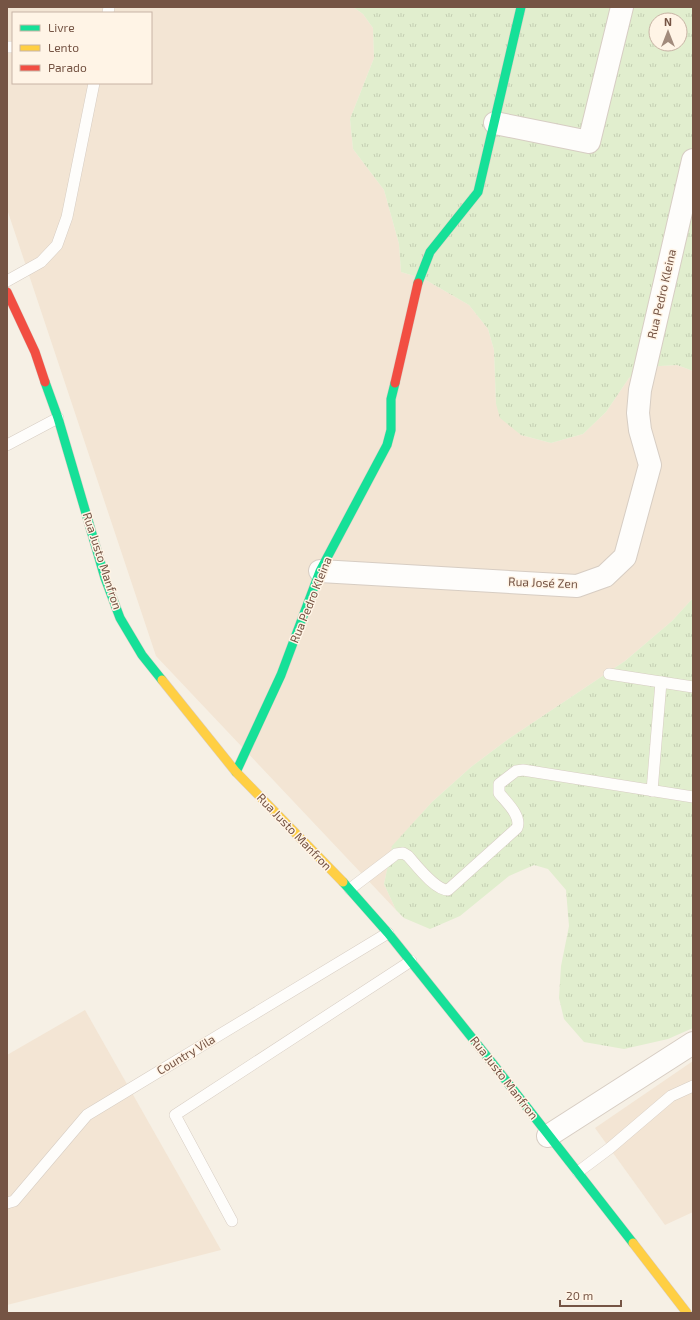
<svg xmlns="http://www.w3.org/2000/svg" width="700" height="1320" font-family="'Exo 2',sans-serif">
	<defs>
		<pattern id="grass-tufts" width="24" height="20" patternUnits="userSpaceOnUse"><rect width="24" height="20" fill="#e1eece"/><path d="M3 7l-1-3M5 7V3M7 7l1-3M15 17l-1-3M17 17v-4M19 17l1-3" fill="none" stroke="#c4ceb2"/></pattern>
	</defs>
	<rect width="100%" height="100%" fill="#f6f0e5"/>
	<!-- residential -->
	<g fill="#f3e5d4" fill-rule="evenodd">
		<path d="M7 7H353L363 14 373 28 374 58 350 119 353 149 384 190 399 244 401 272 424 279 469 305 488 329 494 350 496 404 521 435 551 443 583 434 606 412 629 378 644 367 677 365 693 371V598L672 621 625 661 507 740 471 767 432 802 392 847 384 884 396 910 156 656 7 209ZM13 13H151V83H13Z"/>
		<polygon points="85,1010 221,1250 7,1305 7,1055"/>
		<polygon points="693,1061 693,1212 665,1225 595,1128"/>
	</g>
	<!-- grass -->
	<g fill="url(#grass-tufts)" fill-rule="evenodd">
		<path d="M353 7H693V371L677 365 644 367 629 378 606 412 583 434 551 443 521 435 500 418 496 404 494 350 488 329 469 305 424 279 401 272 399 244 384 190 353 149 350 119 374 58 373 28 363 14ZM656 20H680V44H656Z"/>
		<polygon points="693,598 693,1028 668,1039 624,1049 584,1042 564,1019 559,998 561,966 569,926 566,890 548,869 534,865 509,876 460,916 430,929 404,918 396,910 384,884 392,846 432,802 471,767 507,740 625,661 672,621"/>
	</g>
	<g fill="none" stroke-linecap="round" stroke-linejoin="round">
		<!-- lane casing -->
		<g stroke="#d7cdc3" stroke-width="12">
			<g id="lane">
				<polyline points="108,13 109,7"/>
				<polyline points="7,47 13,47"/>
				<polyline points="7,281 41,262 57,245 67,217 94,83"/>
				<polyline points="7,445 58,418"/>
				<polyline points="609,674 693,687"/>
				<polyline points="652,791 661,682"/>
				<path d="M350 889 396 854 403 853 408 856C417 866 435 890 448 890L517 828C522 816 506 802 499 793V784L516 771 523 770 693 797"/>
				<polyline points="578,1172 610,1148 671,1096 693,1086"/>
				<polyline points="7,1203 14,1201 87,1115 388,933"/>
				<polyline points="232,1221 175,1115 411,961"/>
			</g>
		</g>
		<!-- street casing -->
		<g stroke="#d7cdc3" stroke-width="24">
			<g id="street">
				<polyline points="495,123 589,142 622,7"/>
				<polyline points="320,571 577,586 605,576 625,557 650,465 640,430 638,413 640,390 693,160"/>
				<polyline points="548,1136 693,1043"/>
			</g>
		</g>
		<!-- fast casing -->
		<g stroke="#d9cdc4" stroke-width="10">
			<g id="fast">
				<polyline points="418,283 430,252 478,192 521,7"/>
				<polyline points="45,382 58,418 105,578 120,618 142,655 162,680"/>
				<polyline points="236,772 281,675 320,571 387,445 391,430 391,399 395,383"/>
				<polyline points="343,882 388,933 493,1064 633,1243"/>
			</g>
		</g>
		<!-- slow casing -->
		<g stroke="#d9cdc4" stroke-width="10">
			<g id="slow">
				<polyline points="162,680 236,772 343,882"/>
				<polyline points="633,1243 687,1313"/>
			</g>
		</g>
		<!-- jam casing -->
		<g stroke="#d9cdc4" stroke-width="10">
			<g id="jam">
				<polyline points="7,292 35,352 45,382"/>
				<polyline points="395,383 418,283"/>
			</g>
		</g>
		<!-- lane -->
		<use href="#lane" stroke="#fefdfb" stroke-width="11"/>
		<!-- street -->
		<use href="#street" stroke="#fefdfb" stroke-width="22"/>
		<!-- fast -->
		<use href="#fast" stroke="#16e098" stroke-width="9"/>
		<!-- slow -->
		<use href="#slow" stroke="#ffcf43" stroke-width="9"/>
		<!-- jam -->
		<use href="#jam" stroke="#f24e42" stroke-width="9"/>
	</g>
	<g text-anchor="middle" stroke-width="3" stroke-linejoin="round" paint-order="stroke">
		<!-- street labels -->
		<g font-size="12" fill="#755444" stroke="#fff4e6">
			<text transform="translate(662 294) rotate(-77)" y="4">Rua Pedro Kleina</text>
			<text transform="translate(102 561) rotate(72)" y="4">Rua Justo Manfron</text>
			<text transform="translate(543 583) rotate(2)" y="4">Rua José Zen</text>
			<text transform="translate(311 600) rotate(-68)" y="4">Rua Pedro Kleina</text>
			<text transform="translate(294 832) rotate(46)" y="4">Rua Justo Manfron</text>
			<text transform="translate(186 1055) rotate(-31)" y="4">Country Vila</text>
			<text transform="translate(504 1078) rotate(52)" y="4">Rua Justo Manfron</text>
		</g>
	</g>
	<!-- border -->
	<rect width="700" height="1320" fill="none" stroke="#755444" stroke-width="16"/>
	<!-- legend -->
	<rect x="12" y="12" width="140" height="72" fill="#fff4e6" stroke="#c8b4a5"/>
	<rect x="20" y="25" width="20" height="6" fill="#16e098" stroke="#c8b4a5"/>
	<text x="48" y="32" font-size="12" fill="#755444">Livre</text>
	<rect x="20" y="45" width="20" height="6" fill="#ffcf43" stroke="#c8b4a5"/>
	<text x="48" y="52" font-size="12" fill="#755444">Lento</text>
	<rect x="20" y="65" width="20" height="6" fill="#f24e42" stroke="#c8b4a5"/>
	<text x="48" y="72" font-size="12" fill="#755444">Parado</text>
	<!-- north arrow -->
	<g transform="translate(668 32)"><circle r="19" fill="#fff4e6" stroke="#c8b4a5"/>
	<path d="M0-3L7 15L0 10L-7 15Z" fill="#a28b7c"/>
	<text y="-6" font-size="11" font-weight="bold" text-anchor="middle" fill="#755444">N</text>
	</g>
	<!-- scale -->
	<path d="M560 1300v6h61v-6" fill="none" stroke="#755444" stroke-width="2"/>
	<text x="566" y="1300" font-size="12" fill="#755444" stroke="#fff4e6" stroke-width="3" paint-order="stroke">20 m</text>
</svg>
